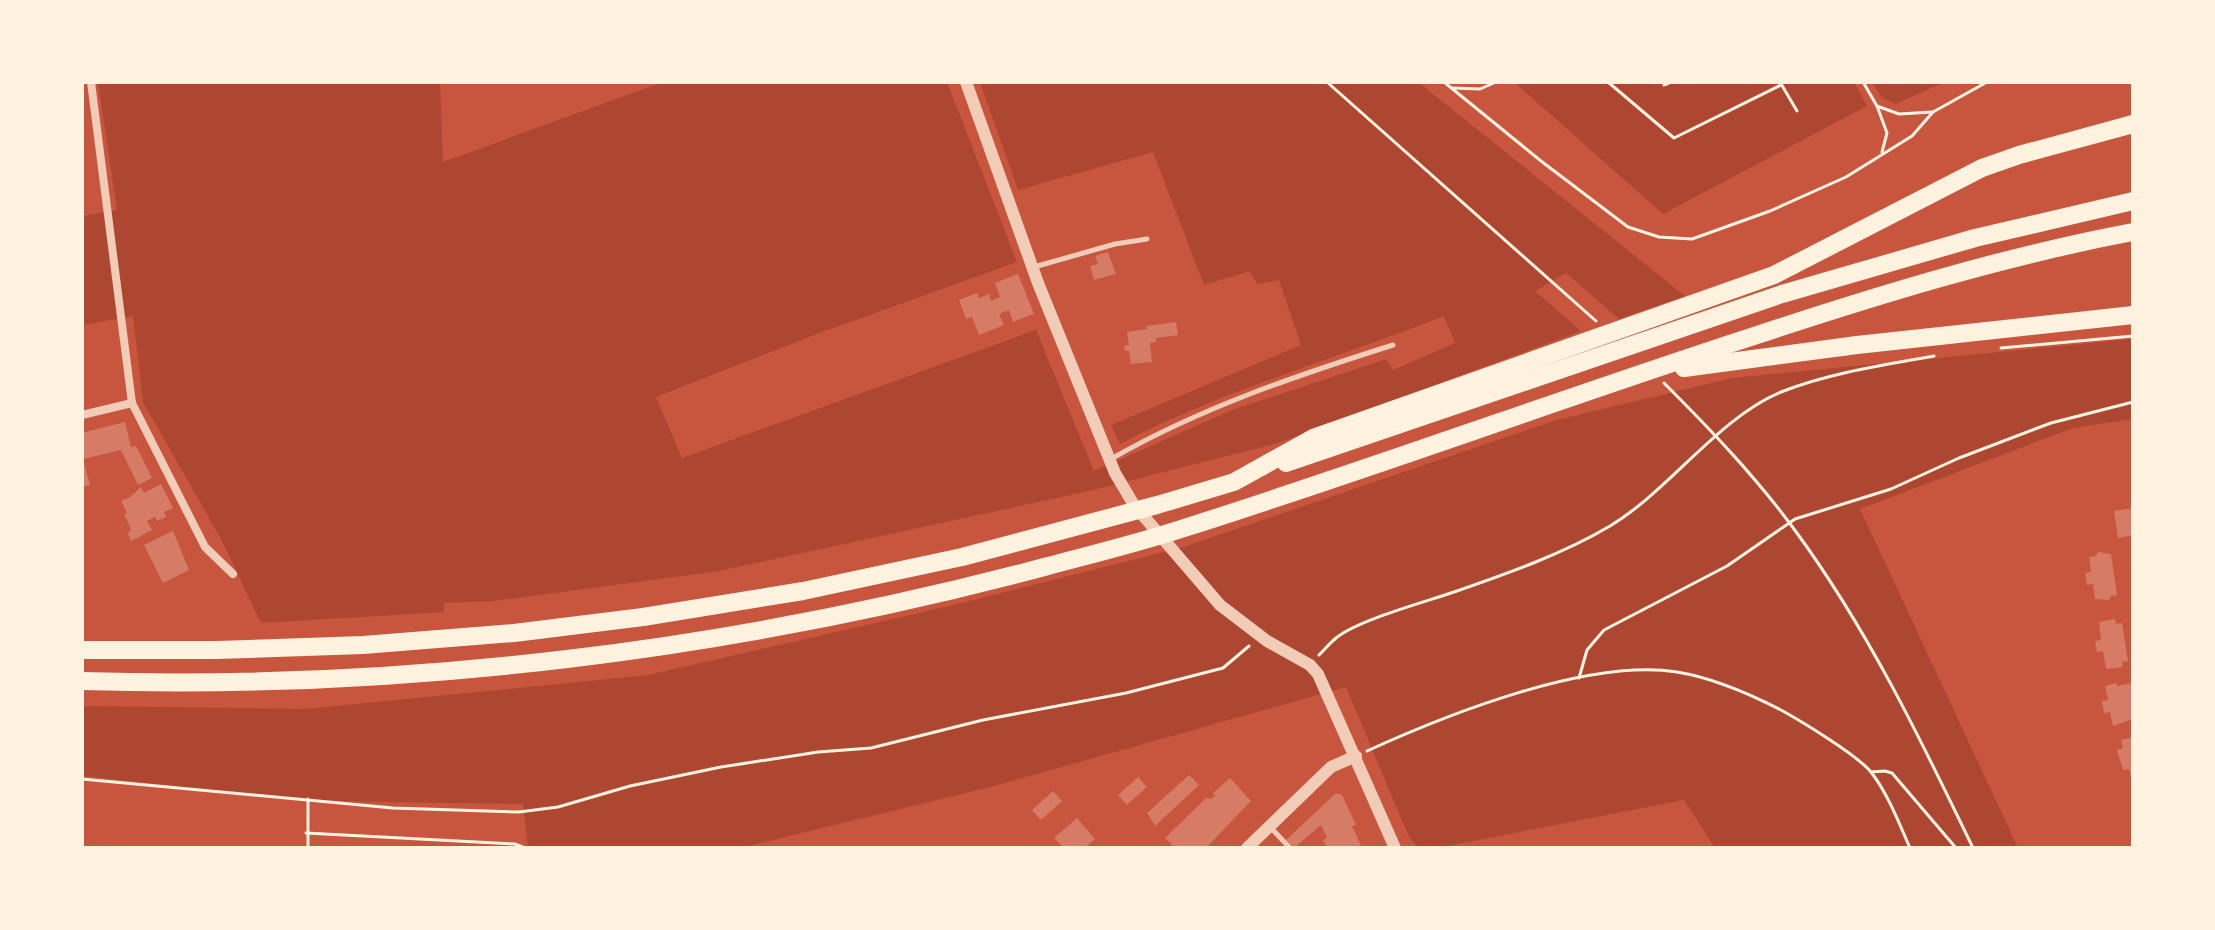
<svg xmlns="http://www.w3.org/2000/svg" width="2215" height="930" font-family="'DejaVu Sans',sans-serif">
	<rect width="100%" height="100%" fill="#c8553d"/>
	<!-- green -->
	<g fill="#ae4732">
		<path d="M98 82H440L443 162 663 82H947L1017 262 814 335 656 397 682 458 1036 330 1094 471 1232 410 1386 359 1393 370 1455 343 1444 316C1336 359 1223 390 1120 444L1111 425 1301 345 1279 280 1257 284 1250 271 1204 285 1153 152 1018 190 980 82H1418L1685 296 1619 319 1566 273 1535 291 1581 331 1278 443 1089 491 719 571 494 601 444 603V612L261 623 221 539 143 402 133 316 82 325V216L117 210Z"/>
		<polygon points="1514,82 1854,82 1867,106 1663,214"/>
		<polygon points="1872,82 1945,82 1895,104 1882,98"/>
		<polygon points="2133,339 2133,419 2073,428 1860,509 2018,848 1715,848 1684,800 1437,848 1419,848 1409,837 1346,687 994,786 741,848 528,848 523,804 313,801 82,776 82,706 305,709 648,675 958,604 1180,548 1557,420 1732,378"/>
	</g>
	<!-- building -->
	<g fill="#d67c66">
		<polygon points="1108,252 1116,274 1094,280 1090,266 1098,264 1095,256"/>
		<polygon points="1018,274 1034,314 1013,322 1009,310 999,314 1004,325 979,335 972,317 966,319 959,300 977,293 979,298 989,294 991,301 1000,297 995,283"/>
		<polygon points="1176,322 1178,335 1156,338 1156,342 1150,343 1152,362 1131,364 1129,351 1125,351 1124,346 1129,345 1127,332 1147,329 1146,326"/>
		<polygon points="125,422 131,447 136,446 152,478 138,485 121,450 83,459 90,485 82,487 82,433"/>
		<polygon points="161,484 173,508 164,512 166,517 157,521 155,517 147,521 152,530 131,541 128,534 131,529 124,514 127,513 121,501 130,497 141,487 144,493"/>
		<polygon points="2133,508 2133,535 2118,538 2114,511"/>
		<polygon points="173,531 189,570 163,583 144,545"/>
		<polygon points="2098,552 2111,554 2117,595 2111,596 2109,600 2095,599 2093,584 2087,585 2085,573 2091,572 2089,557 2096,556"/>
		<polygon points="2115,619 2116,624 2122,623 2128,661 2122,662 2123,667 2106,669 2103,651 2097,652 2095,641 2101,640 2099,622"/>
		<polygon points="2116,683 2117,686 2132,683 2133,719 2113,726 2110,712 2104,713 2102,701 2108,700 2105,686"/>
		<polygon points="2133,737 2133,781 2132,781 2129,769 2123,770 2117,750 2123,748 2121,740"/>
		<polygon points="1189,775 1199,785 1155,826 1147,813"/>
		<polygon points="1138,777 1147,787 1127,805 1118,795"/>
		<polygon points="1230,778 1251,801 1206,848 1175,848 1165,838 1206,798 1211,799 1215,796 1213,793"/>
		<polygon points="1053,791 1062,801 1041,820 1032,810"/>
		<polygon points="1336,793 1342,795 1356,825 1352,826 1362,848 1327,848 1323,840 1327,838 1321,825 1294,848 1286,840"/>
		<polygon points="1077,818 1095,839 1085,848 1064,848 1054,838"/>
	</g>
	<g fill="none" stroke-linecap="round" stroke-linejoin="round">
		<!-- path -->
		<g stroke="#fff3e0" stroke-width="3">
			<polyline points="1327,82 1596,321"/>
			<polyline points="1444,82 1541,161 1628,227 1659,237 1692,239 1770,211 1846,177 1912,136 1933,112 1987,82"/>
			<polyline points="1608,82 1674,138 1781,85"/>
			<polyline points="1780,82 1797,111"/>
			<polyline points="1863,82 1877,106 1899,114 1932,112"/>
			<polyline points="1664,85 1671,82"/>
			<polyline points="1453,88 1480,89 1496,82"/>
			<polyline points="1877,106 1887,133 1882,152"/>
			<polyline points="2001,348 2133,336"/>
			<path d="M1664 383C1710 429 1755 476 1794 529 1867 628 1920 738 1973 848"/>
			<path d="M1319 655C1325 649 1330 643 1336 638 1358 620 1425 602 1454 592 1506 574 1563 554 1610 526 1671 489 1717 419 1781 392 1829 373 1884 365 1934 356"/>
			<polyline points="1579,678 1587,650 1604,630 1727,566 1795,519 1891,489 1959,458 2051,423 2133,402"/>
			<path d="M1367 751C1448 714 1589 658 1677 672 1714 678 1748 693 1781 710 1801 721 1857 755 1871 772 1888 794 1899 823 1910 848"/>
			<polyline points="1871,772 1885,771 1892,773 1956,848"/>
			<polyline points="82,779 393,808 519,812 558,807 630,786 721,767 818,752 871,748 983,720 1126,693 1223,668 1249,646"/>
			<polyline points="306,833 515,844 525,848"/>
			<polyline points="308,848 308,799"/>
		</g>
		<!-- service -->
		<g stroke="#f1ccb7" stroke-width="5">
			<polyline points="1034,267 1115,244 1147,239"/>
			<path d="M1111 459C1200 408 1295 376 1393 345"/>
			<polyline points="1270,827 1290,848"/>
		</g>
		<!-- minor -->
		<g stroke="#f1ccb7" stroke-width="8">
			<polyline points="91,82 132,403 205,547 233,574"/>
			<polyline points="82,415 132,403"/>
		</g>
		<!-- tertiary -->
		<g stroke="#f1ccb7" stroke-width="12">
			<polyline points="966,82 1038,283 1115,473 1134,505 1220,605 1267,641 1310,665 1318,674 1395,848"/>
			<polyline points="1247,848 1331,767 1356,756"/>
		</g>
		<!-- motorway -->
		<g stroke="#fff3e0" stroke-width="18">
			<polyline points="1684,368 1857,345 2133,315"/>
			<polyline points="1286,463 1782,294 1975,238 2133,201"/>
			<polyline points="82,650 216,650 363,645 514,633 643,617 803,591 962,557 1157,505 1234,482 1313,438 1774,275 1982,168 2019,155 2133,124"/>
			<path d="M82 681C406 691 735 650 1048 566 1093 554 1138 543 1181 529 1374 468 1563 398 1754 336 1878 295 2005 256 2133 232"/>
		</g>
	</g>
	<!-- border -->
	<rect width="2215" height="930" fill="none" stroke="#fff3e0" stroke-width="168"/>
</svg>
